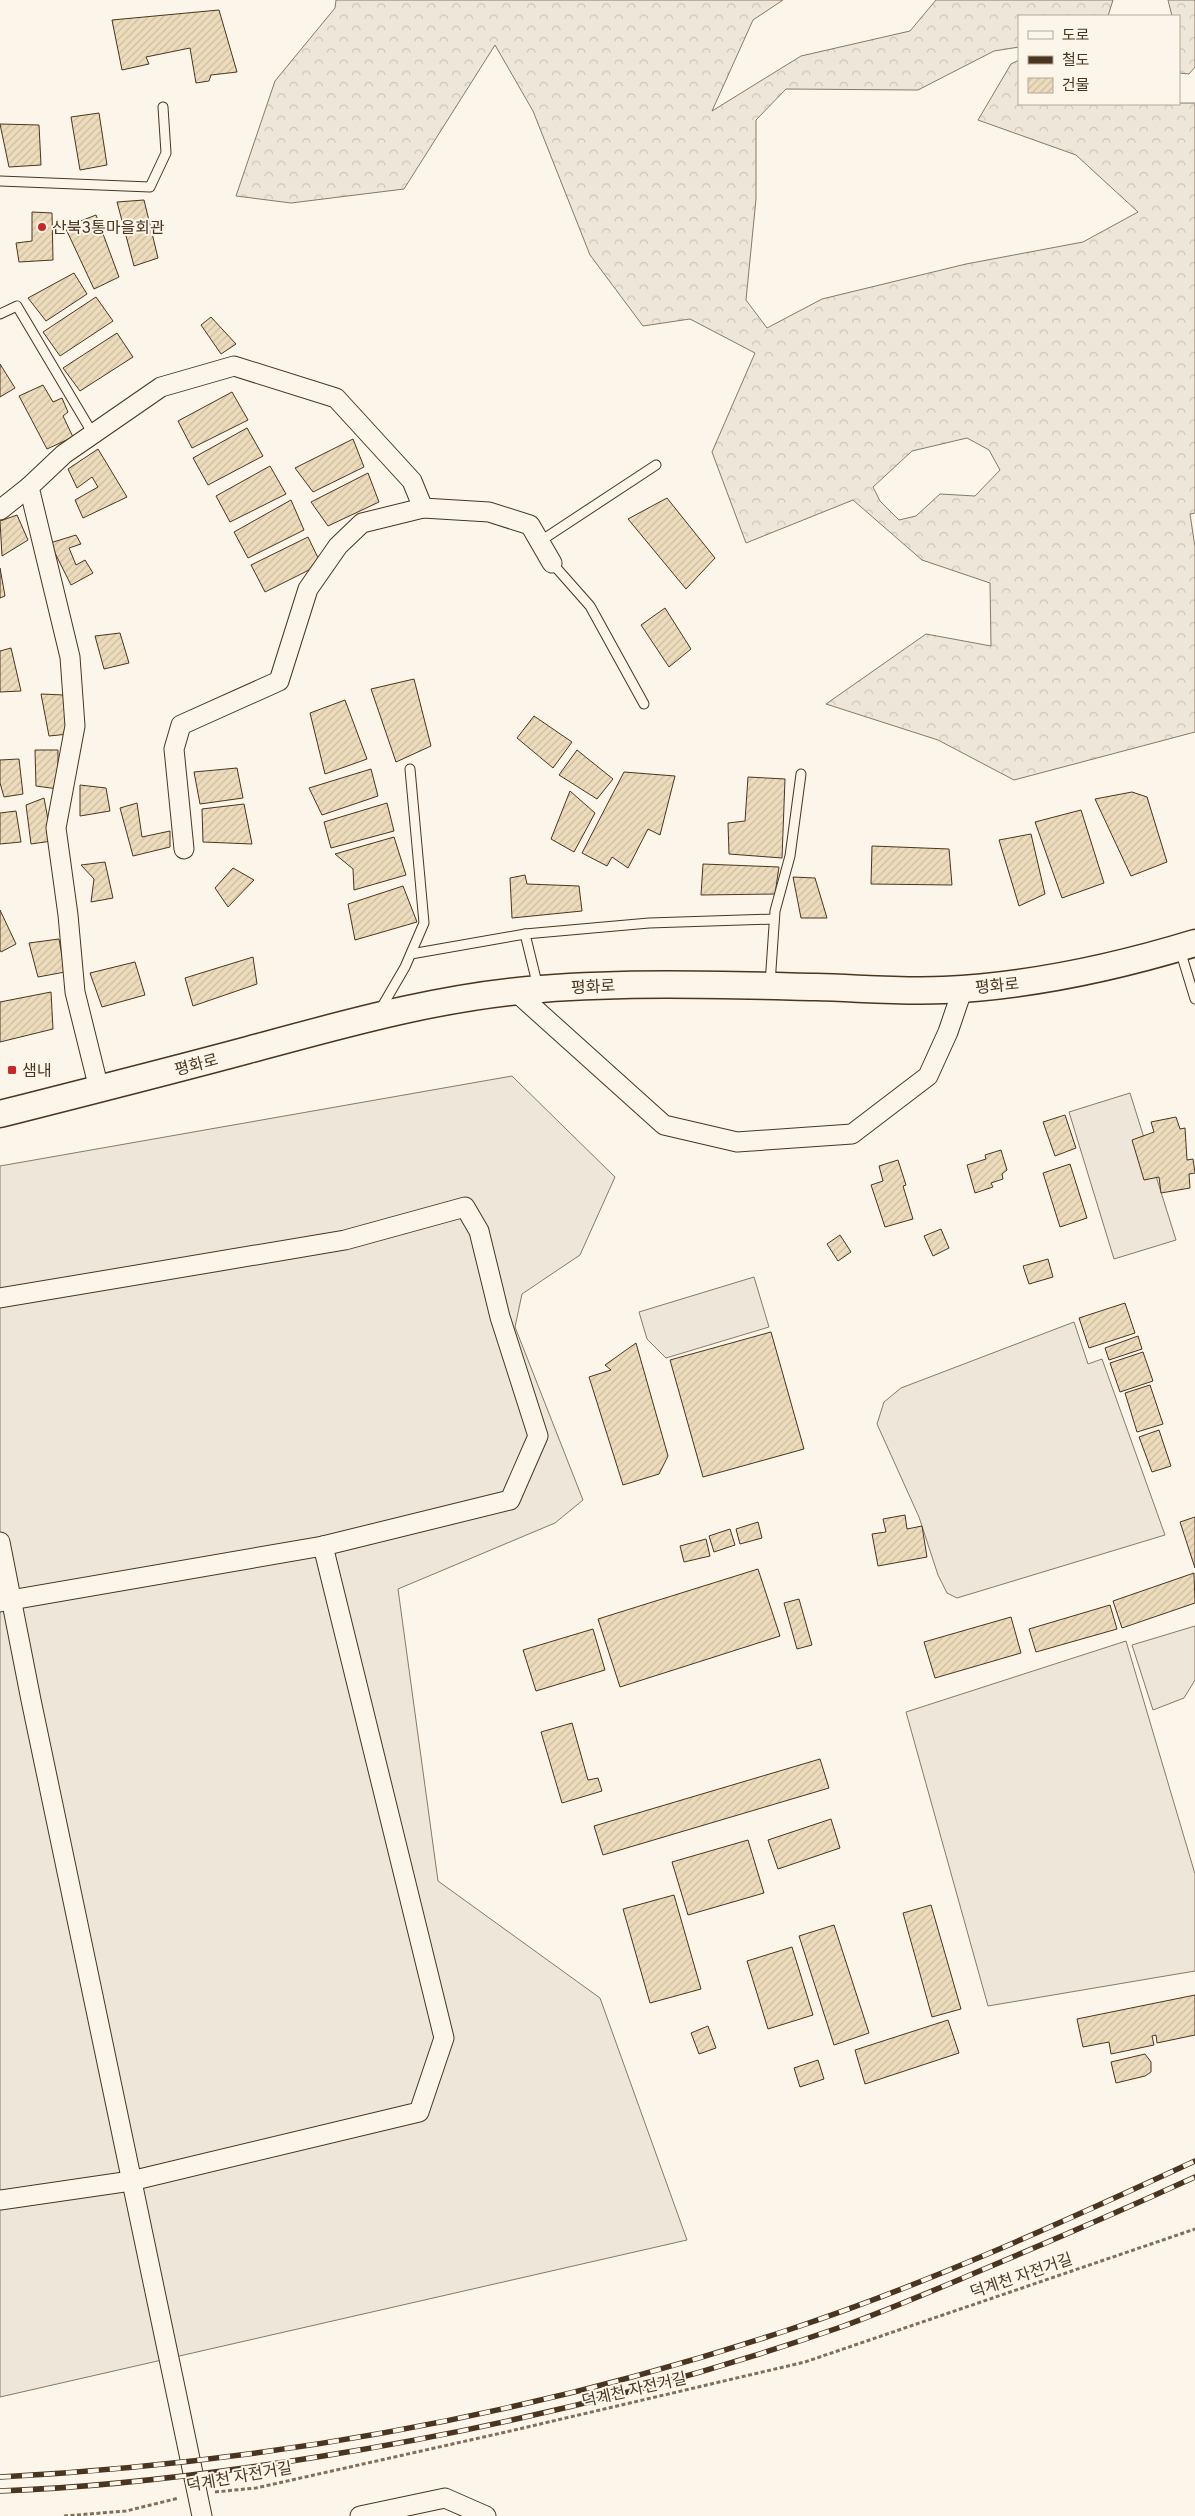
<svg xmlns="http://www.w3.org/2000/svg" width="1195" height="2516" font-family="Overpass,'Noto Sans KR',sans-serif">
	<defs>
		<pattern id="forest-crowns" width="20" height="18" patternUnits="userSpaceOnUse" patternTransform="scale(1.25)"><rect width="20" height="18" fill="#ede6d9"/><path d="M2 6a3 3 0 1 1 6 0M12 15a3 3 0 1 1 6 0" fill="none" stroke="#cdc6ba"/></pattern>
		<pattern id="building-hatch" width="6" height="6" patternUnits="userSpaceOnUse" patternTransform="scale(1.25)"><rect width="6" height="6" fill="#ecdcbc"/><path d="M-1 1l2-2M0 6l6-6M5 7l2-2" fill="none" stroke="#ccbda1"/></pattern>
	</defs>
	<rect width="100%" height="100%" fill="#fbf6e9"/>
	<!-- grass -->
	<g fill="#ede6d9" stroke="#887966">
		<polygon points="512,1076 615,1177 580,1255 522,1294 515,1327 583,1500 555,1523 398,1589 438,1881 600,1998 687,2240 0,2397 0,1166"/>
		<polygon points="1130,1093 1176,1240 1114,1259 1069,1112"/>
		<polygon points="754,1277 769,1327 666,1358 647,1339 639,1312"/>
		<polygon points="1074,1322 1088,1364 1102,1359 1165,1535 957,1598 947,1593 938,1575 919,1517 877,1424 884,1402 901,1388"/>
		<polygon points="1195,1626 1195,1680 1184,1698 1153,1710 1132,1645"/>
		<polygon points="1126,1641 1195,1874 1195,1971 988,2006 906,1712"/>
	</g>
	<!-- forest -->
	<g fill="url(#forest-crowns)" stroke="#887966" fill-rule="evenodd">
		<path d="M336 0H783L753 20 712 111 801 56 910 31 936 0H1113L1108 16H1019V47L994 51 918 90 786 89 756 120V199L746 300 767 328 822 299 966 264 1083 242 1138 212 1076 155 978 120 1011 64 1019 60V104L1195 103V513L1190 514 1195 547V732L1014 780 938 740 826 704 926 634 991 646 990 583 922 560 853 500 746 543 712 452 755 353 690 319 643 326 590 255 533 111 495 45 404 189 291 203 236 196 275 81 335 8ZM967 438 989 450 1000 470 975 496 940 494 916 516 899 520 880 501 873 487 912 451Z"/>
		<polygon points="1168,0 1195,0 1195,67 1189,74 1179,73 1179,16 1172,16"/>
	</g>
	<!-- building -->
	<g fill="url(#building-hatch)" stroke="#4a3520">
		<polygon points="219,10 237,72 211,75 209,81 196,83 190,48 146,57 149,64 122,70 112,20"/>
		<polygon points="99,113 107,165 80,170 71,117"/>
		<polygon points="0,124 39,125 41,165 9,167"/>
		<polygon points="144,200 158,258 134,266 117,202"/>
		<polygon points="32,212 52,213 53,260 19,262 16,243 32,241"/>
		<polygon points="96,215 119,277 94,289 65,227"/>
		<polygon points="74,273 87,294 46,321 28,298"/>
		<polygon points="96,297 113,321 60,356 43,332"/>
		<polygon points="211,317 236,344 221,354 201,325"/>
		<polygon points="117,333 133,357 80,391 63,368"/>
		<polygon points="0,364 15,388 0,397"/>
		<polygon points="43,385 53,402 62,398 68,412 63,416 73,437 47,449 19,396"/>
		<polygon points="232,392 248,420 192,448 178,421"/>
		<polygon points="247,428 263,456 208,485 193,458"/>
		<polygon points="353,439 364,467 313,492 295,468"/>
		<polygon points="98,449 127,497 83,518 75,500 98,487 92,477 77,488 68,469"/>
		<polygon points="270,466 286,494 230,522 216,496"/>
		<polygon points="368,473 379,502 328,526 311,502"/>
		<polygon points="667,498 715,558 686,589 628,519"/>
		<polygon points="291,500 304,530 248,558 234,532"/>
		<polygon points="17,515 28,540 2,556 0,521"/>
		<polygon points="76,535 81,544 69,548 76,565 85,560 93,573 71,585 50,543"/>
		<polygon points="308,537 321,564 265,592 251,565"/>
		<polygon points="0,568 5,596 0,598"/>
		<polygon points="665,608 691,649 669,667 641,625"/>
		<polygon points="120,633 129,663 104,669 95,636"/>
		<polygon points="11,648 21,691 0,692 0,651"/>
		<polygon points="414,679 431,746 396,762 371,689"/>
		<polygon points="41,694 64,695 69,734 49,736"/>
		<polygon points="345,700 367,759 325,774 310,713"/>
		<polygon points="534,716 572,742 553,768 517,738"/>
		<polygon points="35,750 58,750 58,789 36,786"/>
		<polygon points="577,750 613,779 597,799 559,775"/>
		<polygon points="19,759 23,794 4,797 0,783 0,760"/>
		<polygon points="237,768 243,798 200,804 194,772"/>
		<polygon points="371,769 378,796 322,815 309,788"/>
		<polygon points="624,772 675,776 660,835 648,829 628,868 612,857 607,866 582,853"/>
		<polygon points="748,777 785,779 782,858 729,854 728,823 745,821"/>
		<polygon points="80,785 106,788 110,811 80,816"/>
		<polygon points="570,791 595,813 574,852 551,839"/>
		<polygon points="1132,792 1147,797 1167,862 1131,876 1095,799"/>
		<polygon points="44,798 52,841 31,844 26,805"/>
		<polygon points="137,803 142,837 170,831 170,847 133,856 120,808"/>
		<polygon points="387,803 394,831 331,848 324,822"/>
		<polygon points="244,804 252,844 203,842 202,809"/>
		<polygon points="1081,810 1104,883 1062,898 1035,822"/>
		<polygon points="16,811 21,842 0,844 0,813"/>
		<polygon points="1031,834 1045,894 1019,906 999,840"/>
		<polygon points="394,837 406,875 354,890 353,869 335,854"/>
		<polygon points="872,846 949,849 952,885 871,884"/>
		<polygon points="105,862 113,898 91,902 94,879 81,865"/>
		<polygon points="703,864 779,867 775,894 701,895"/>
		<polygon points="233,868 254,880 228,907 215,888"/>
		<polygon points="525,875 527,884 579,886 582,911 512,918 510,878"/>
		<polygon points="793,877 815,878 827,918 801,918"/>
		<polygon points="403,886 417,922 355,940 348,904"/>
		<polygon points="0,910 16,944 1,952 0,950"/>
		<polygon points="59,939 65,972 38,977 29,943"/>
		<polygon points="253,957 257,984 193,1006 185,978"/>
		<polygon points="135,962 145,995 102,1007 90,973"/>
		<polygon points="51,992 53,1029 0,1042 0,1002"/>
		<polygon points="1065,1115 1076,1148 1055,1156 1043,1122"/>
		<polygon points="1176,1117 1180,1129 1185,1128 1187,1160 1193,1159 1195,1173 1189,1174 1190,1188 1161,1193 1159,1177 1144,1180 1132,1140 1154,1132 1151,1122"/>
		<polygon points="1001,1150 1007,1170 1002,1174 1003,1179 991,1183 993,1187 975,1193 967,1165 986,1159 985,1155"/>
		<polygon points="898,1160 906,1185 903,1186 913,1219 885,1227 871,1185 883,1181 879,1166"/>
		<polygon points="1070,1164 1087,1218 1060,1227 1043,1173"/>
		<polygon points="941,1229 949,1248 933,1256 924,1236"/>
		<polygon points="840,1235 851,1252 838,1261 827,1244"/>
		<polygon points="1048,1259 1053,1277 1029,1284 1023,1266"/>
		<polygon points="1125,1303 1135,1333 1089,1348 1079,1318"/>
		<polygon points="771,1332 804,1449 703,1477 670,1360"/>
		<polygon points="1138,1336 1142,1349 1109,1360 1105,1348"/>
		<polygon points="636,1343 668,1456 659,1474 623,1485 589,1377 611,1370 605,1365"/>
		<polygon points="1143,1352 1153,1381 1120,1392 1110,1363"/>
		<polygon points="1150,1385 1163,1424 1137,1432 1125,1393"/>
		<polygon points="1159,1430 1171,1466 1152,1472 1139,1437"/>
		<polygon points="905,1515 907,1529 922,1526 927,1557 878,1566 872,1534 886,1532 883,1519"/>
		<polygon points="1195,1517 1195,1568 1180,1522"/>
		<polygon points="758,1522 762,1538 740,1544 736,1529"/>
		<polygon points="730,1529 735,1545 714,1552 709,1536"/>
		<polygon points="706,1539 710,1556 684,1562 680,1546"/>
		<polygon points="758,1569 780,1636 620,1687 598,1619"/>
		<polygon points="1194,1573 1195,1603 1122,1628 1113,1601"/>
		<polygon points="799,1599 812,1645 797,1649 784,1603"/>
		<polygon points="1110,1605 1117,1629 1036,1652 1029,1629"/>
		<polygon points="1011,1617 1021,1653 935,1678 924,1642"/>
		<polygon points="593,1629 605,1670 536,1691 523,1650"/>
		<polygon points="572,1723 588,1780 598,1778 602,1791 562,1803 541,1732"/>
		<polygon points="820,1759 829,1788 603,1855 594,1826"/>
		<polygon points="831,1819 840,1848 778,1869 768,1840"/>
		<polygon points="748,1840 764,1893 688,1915 672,1862"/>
		<polygon points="674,1895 701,1989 650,2003 623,1909"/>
		<polygon points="931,1905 961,2009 932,2017 903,1913"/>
		<polygon points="834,1925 869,2033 834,2045 799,1936"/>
		<polygon points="792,1947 813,2015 768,2029 747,1961"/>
		<polygon points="1195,1995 1195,2035 1157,2043 1156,2035 1152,2036 1154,2045 1111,2054 1109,2042 1083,2047 1077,2019"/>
		<polygon points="948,2020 959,2053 865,2084 855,2050"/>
		<polygon points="708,2026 716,2048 699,2054 691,2033"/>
		<polygon points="1145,2054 1151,2062 1151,2072 1145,2076 1116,2083 1111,2062"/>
		<polygon points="818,2060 824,2079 800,2087 794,2068"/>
	</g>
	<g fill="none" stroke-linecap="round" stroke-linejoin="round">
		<!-- lane casing -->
		<g stroke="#4a3520" stroke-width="11">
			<g id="lane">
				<polyline points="0,181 150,187 166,153 163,107"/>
				<polyline points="0,314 17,306 93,434"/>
				<polyline points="539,542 656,465"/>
				<polyline points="552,563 590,606 644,704"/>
				<polyline points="1180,950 1195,999"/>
				<polyline points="411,954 525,934"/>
				<polyline points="770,984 775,911 790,856 801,774"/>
				<polyline points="538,987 525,934 649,923 774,919"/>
				<polyline points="380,1010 405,967 424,923 410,769"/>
			</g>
		</g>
		<!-- street casing -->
		<g stroke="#4a3520" stroke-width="21">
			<g id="street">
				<polyline points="0,510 29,487"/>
				<polyline points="184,849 174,749 181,725 279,681 308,589 338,546 362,523 423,508 489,512 530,525 552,563"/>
				<polyline points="515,991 664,1125 737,1142 852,1134 928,1076 948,1032 963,988"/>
				<polyline points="99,1089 75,992 68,915 56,828 75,726 70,657 29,487 64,454 161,387 234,366 336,398 412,481 423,508"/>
				<polyline points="0,1298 345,1240 465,1207 479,1231 500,1317 538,1436 510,1500 323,1546 0,1602"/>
				<polyline points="0,1542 31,1700 202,2516"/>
				<polyline points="0,2200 131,2181 419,2112 444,2038 323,1546"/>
				<polyline points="360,2516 445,2498 486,2516"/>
			</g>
		</g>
		<!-- secondary casing -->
		<g stroke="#4a3520" stroke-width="29">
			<path id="secondary" d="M0 1114C83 1093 166 1072 248 1050 344 1024 442 996 541 989 632 982 724 985 816 987 858 988 901 992 944 990 1030 986 1113 968 1195 943"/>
		</g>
		<!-- path -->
		<g stroke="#7f6f5c" stroke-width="3" stroke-dasharray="4 2.5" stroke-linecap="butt">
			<polyline points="215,2492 256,2488 506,2432 805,2362 1195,2229"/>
			<polyline points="64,2516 126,2511 179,2498"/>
		</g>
		<!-- lane -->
		<use href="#lane" stroke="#fbf6e9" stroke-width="9"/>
		<!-- street -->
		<use href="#street" stroke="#fbf6e9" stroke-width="19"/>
		<!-- secondary -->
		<use href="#secondary" stroke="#fbf6e9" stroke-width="26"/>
		<!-- rail casing -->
		<g stroke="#4a3520" stroke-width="5.5">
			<g id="rail">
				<path d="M0 2477C266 2463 531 2415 785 2331 925 2285 1061 2223 1195 2161"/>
				<path d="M0 2491C107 2487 212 2474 317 2457 494 2429 668 2387 838 2328 889 2310 939 2288 989 2267 1058 2238 1127 2208 1195 2177"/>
			</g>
		</g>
		<!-- rail -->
		<use href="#rail" stroke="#fbf6e9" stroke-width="4" stroke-dasharray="11" stroke-linecap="butt"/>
	</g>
	<!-- markers -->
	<g fill="#c62828" stroke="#fbf6e9" stroke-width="2">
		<circle cx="42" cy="227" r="5"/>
		<rect x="7" y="1065" width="10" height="10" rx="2.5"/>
	</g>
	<g text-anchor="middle" stroke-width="4" stroke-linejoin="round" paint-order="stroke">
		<!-- poi labels -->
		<g font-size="16" fill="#4a3520" stroke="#fbf6e9" text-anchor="start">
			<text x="52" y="233">산북3통마을회관</text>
			<text x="22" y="1076">샘내</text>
		</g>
		<!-- street labels -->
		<g font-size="16" fill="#4a3520" stroke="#fbf6e9">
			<text transform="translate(997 985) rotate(-6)" y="6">평화로</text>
			<text transform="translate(593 986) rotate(-3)" y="6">평화로</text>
			<text transform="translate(196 1064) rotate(-15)" y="6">평화로</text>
			<text transform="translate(1021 2275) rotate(-19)" y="6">덕계천 자전거길</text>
			<text transform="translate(634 2389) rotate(-13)" y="6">덕계천 자전거길</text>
			<text transform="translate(239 2476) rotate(-10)" y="6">덕계천 자전거길</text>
		</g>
	</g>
	<!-- legend -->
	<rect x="1018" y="15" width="162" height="90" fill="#fbf6e9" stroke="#b4a999"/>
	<rect x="1028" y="31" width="25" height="8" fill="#fbf6e9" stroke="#b4a999"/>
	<text x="1062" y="40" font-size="15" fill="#4a3520">도로</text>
	<rect x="1028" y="56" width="25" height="8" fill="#4a3520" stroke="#b4a999"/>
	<text x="1062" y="65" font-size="15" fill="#4a3520">철도</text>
	<rect x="1028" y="78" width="25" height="15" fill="url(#building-hatch)" stroke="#b4a999"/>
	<text x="1062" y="90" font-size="15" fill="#4a3520">건물</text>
</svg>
